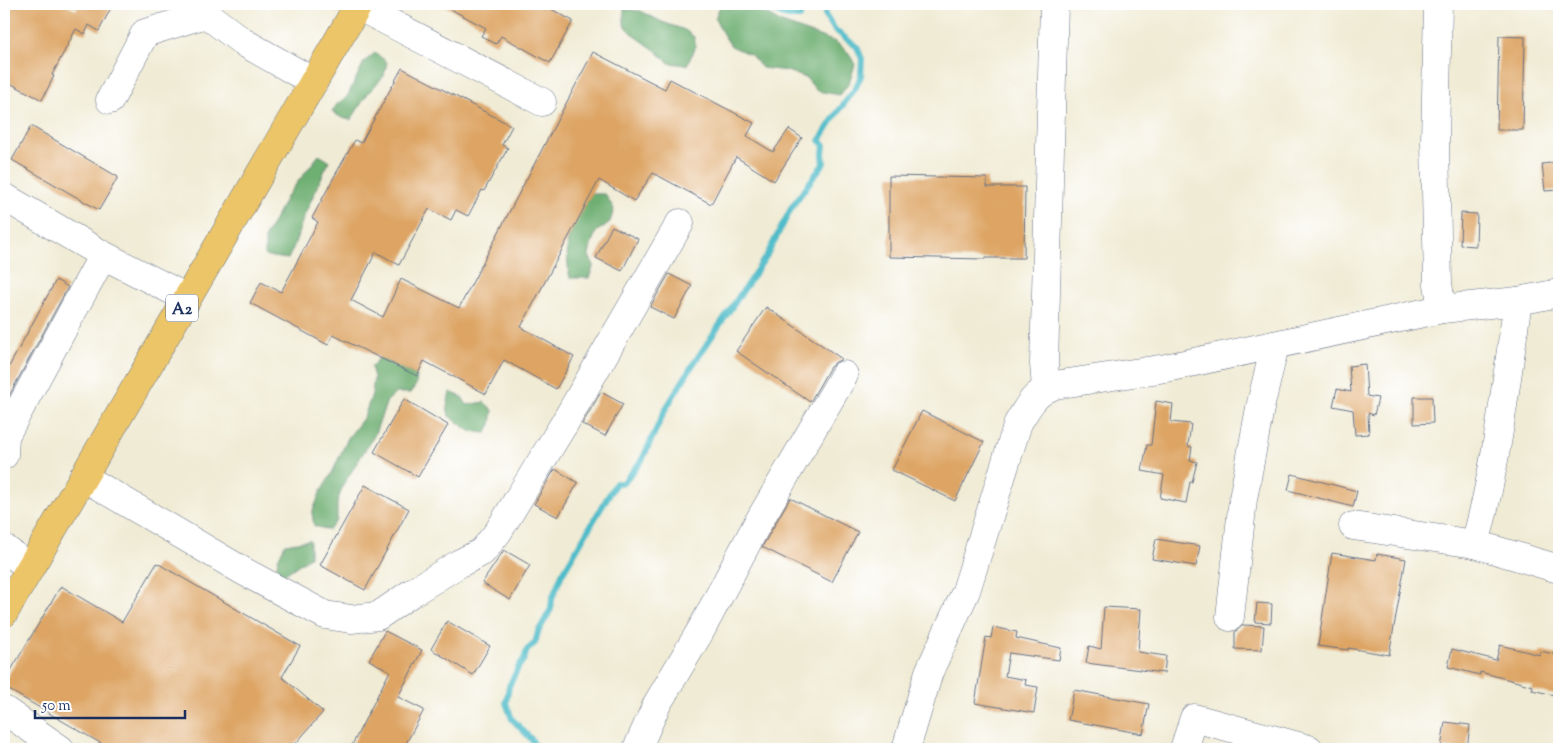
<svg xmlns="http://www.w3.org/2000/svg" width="1563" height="753" font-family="'Sorts Mill Goudy',serif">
	<rect width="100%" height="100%" fill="#fff"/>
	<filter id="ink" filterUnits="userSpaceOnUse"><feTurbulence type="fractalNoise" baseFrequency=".02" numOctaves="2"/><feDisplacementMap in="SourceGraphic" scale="10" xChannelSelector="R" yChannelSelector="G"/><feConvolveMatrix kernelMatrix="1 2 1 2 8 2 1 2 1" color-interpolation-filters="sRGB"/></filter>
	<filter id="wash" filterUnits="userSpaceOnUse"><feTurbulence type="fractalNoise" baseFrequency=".0096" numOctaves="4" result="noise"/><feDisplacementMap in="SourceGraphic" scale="20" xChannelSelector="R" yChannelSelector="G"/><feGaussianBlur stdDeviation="1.12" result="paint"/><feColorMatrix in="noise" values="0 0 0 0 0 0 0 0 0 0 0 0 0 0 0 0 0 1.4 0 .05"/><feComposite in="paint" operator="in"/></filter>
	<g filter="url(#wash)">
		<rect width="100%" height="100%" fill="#f0ebd4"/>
		<!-- forest -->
		<g fill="#6eaf72" stroke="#446f68">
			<polygon points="720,6 759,10 782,23 836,42 849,53 855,65 849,83 840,95 817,91 806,78 787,71 762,68 751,55 731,46 723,34 715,18"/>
			<polygon points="624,9 641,11 662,22 685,30 694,37 696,46 687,65 669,63 655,50 635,36 624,25"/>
			<polygon points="375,53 387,62 384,76 368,93 351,120 342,118 332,112 337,104 347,97 364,62"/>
			<polygon points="319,155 329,161 304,216 294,246 288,259 265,256 265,237 278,213 286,197"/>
			<path d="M591 194H605L614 209 610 222 596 232 591 245 589 256 594 265 589 278H570C568 272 566 245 568 240 571 227 585 207 591 194Z"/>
			<polygon points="379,358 417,376 416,385 410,393 396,393 387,401 374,436 343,485 337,503 337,520 329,530 314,526 312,513 320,493 332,473 348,438 364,417 372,394 374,377 371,367"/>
			<polygon points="450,392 462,397 467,405 484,402 493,410 491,424 486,433 470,431 449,416 447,406"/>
			<polygon points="310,540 310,557 285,574 276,571 278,559 285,544"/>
		</g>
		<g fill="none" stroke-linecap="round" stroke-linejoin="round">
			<!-- stream -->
			<g stroke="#4fbcc9" stroke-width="6">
				<path d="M769 4C777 15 787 17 800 17L802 4"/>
				<polyline points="534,749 535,747 532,740 512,719 506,703 509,686 519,666 524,659 527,650 535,643 538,632 551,609 552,599 562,574 616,483 623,483 642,460 665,410 692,366 767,255 793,205 824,163 823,154 824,145 820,140 835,116 855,89 861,76 862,59 857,47 835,30 825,15 826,4"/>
			</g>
		</g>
		<g id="blocks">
			<!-- building -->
			<g fill="#dda464">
				<polygon points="4,4 64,4 76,10 79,4 113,4 99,31 89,25 85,34 76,29 52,75 54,76 42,100 4,80"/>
				<polygon points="441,4 542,4 573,21 550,63 501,36 496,44 481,36 486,28"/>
				<polygon points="1499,36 1525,37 1523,130 1497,130"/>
				<polygon points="593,52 665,89 670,79 754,123 747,136 773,152 789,129 802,138 774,181 736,157 711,204 653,173 634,201 599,180 521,327 574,357 556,389 504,360 486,394 424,361 417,376 333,335 328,345 250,303 261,282 281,292 318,222 312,218 334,177 355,140 361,143 402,68 512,126 502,145 508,148 484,191 482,190 468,216 456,210 451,220 429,209 399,265 376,252 351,300 383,317 401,279 459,308"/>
				<polygon points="31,126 118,177 99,210 12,160"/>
				<polygon points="1559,162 1559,190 1545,191 1542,164"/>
				<polygon points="889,176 987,178 987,187 1025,187 1024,258 985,258 985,259 889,257"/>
				<polygon points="1461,213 1477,214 1476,246 1460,245"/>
				<polygon points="612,226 638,239 622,271 596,258"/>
				<polygon points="669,274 692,286 674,319 650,307"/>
				<polygon points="56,280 68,287 4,405 4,376"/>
				<polygon points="766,307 842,359 836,362 830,367 810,402 736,351"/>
				<polygon points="1365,364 1367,396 1378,398 1374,415 1368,413 1369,434 1355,435 1353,410 1333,406 1337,389 1351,392 1349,366"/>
				<polygon points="601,392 623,404 605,436 582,424"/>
				<polygon points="1414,397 1432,397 1433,423 1414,424"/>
				<polygon points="404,399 448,425 418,477 374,452"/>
				<polygon points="1156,401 1173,404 1171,422 1191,424 1188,446 1192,447 1190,460 1197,462 1192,482 1190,482 1186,503 1160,498 1164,475 1142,471 1147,445 1151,445"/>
				<polygon points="922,411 984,442 955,501 892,470"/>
				<polygon points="555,469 578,483 558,517 534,504"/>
				<polygon points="1292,474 1357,491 1353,507 1288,490"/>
				<polygon points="365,485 409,509 365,590 320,565"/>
				<polygon points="790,498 858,532 832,582 762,547"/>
				<polygon points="1156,539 1200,546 1196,566 1152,559"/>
				<polygon points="504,550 530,565 510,600 482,583"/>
				<polygon points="1332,553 1376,560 1377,554 1406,559 1389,655 1348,648 1348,650 1318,646"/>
				<polygon points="157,563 300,646 282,677 323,712 291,749 99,749 102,744 4,687 4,682 61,586 122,622"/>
				<polygon points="1257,603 1272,604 1271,623 1255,622"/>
				<polygon points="1104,607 1141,609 1138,652 1166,656 1164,673 1086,663 1089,646 1101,649"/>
				<polygon points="447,621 490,646 473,675 431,649"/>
				<polygon points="1243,625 1264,626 1262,650 1235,649 1235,632"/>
				<polygon points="993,627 1017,632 1016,638 1061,648 1059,660 1009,653 1005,676 1026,680 1025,685 1038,687 1034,713 975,703 986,637 991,638"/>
				<polygon points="385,631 422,650 398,697 424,710 403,749 350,749 390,671 369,660"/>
				<polygon points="1500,645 1540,655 1540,651 1559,655 1559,696 1532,690 1533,686 1480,672 1480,675 1448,667 1452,649 1496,660"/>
				<polygon points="1074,690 1149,704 1143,734 1068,720"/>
				<polygon points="1445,722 1470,725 1467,749 1441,748"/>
			</g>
		</g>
	</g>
	<g filter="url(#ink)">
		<use href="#blocks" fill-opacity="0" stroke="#667187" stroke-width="1"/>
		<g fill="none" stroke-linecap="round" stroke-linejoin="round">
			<!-- minor casing -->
			<g stroke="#667187" stroke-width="29">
				<g id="minor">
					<polyline points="1438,4 1435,142 1438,284 1442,309"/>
					<polyline points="358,6 542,102"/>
					<polyline points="110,100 145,33 206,14 243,42 314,82"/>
					<polyline points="6,198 103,255 187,298"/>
					<polyline points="1046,388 1044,364 1054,4"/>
					<polyline points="4,455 5,436 103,255"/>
					<polyline points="83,477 243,571 325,615 351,619 378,616 413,592 460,563 482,552 498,532 564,424 680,223"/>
					<polyline points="1353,526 1475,544 1559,569"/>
					<path d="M1475 544C1497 465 1506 382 1518 301"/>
					<polyline points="4,548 30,568"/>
					<polyline points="1230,617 1243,499 1260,408 1275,345"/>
					<polyline points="4,710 60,749"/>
					<polyline points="637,749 657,704 701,630 756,526 844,375"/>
					<path d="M906 749 929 672 966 591 1018 423C1029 405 1034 393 1055 385L1166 368 1442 309 1518 301 1559 293"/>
					<polyline points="1184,749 1194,718 1309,749"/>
				</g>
			</g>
			<!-- major casing -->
			<g stroke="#667187" stroke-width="29">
				<polyline id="major" points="4,613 359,4"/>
			</g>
			<!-- minor -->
			<use href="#minor" stroke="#fff" stroke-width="28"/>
			<!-- major -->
			<use href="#major" stroke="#ecc569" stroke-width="28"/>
		</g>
	</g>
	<g text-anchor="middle" stroke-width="4.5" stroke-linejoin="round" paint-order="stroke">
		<!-- shield labels -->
		<rect fill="#fff" stroke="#5f6d8e" stroke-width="1" x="166" y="294.5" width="32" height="27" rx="4"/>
		<g font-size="16" font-weight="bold" fill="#1b2f5e">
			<text x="182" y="314">A2</text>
		</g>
	</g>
	<!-- margin -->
	<rect width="1563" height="753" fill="none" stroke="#fff" stroke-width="20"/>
	<!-- scale -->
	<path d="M35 710v8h150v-8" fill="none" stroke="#1b2f5e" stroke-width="2.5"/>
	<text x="42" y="710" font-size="15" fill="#1b2f5e" stroke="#ffffff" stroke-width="4" paint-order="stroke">50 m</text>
</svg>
